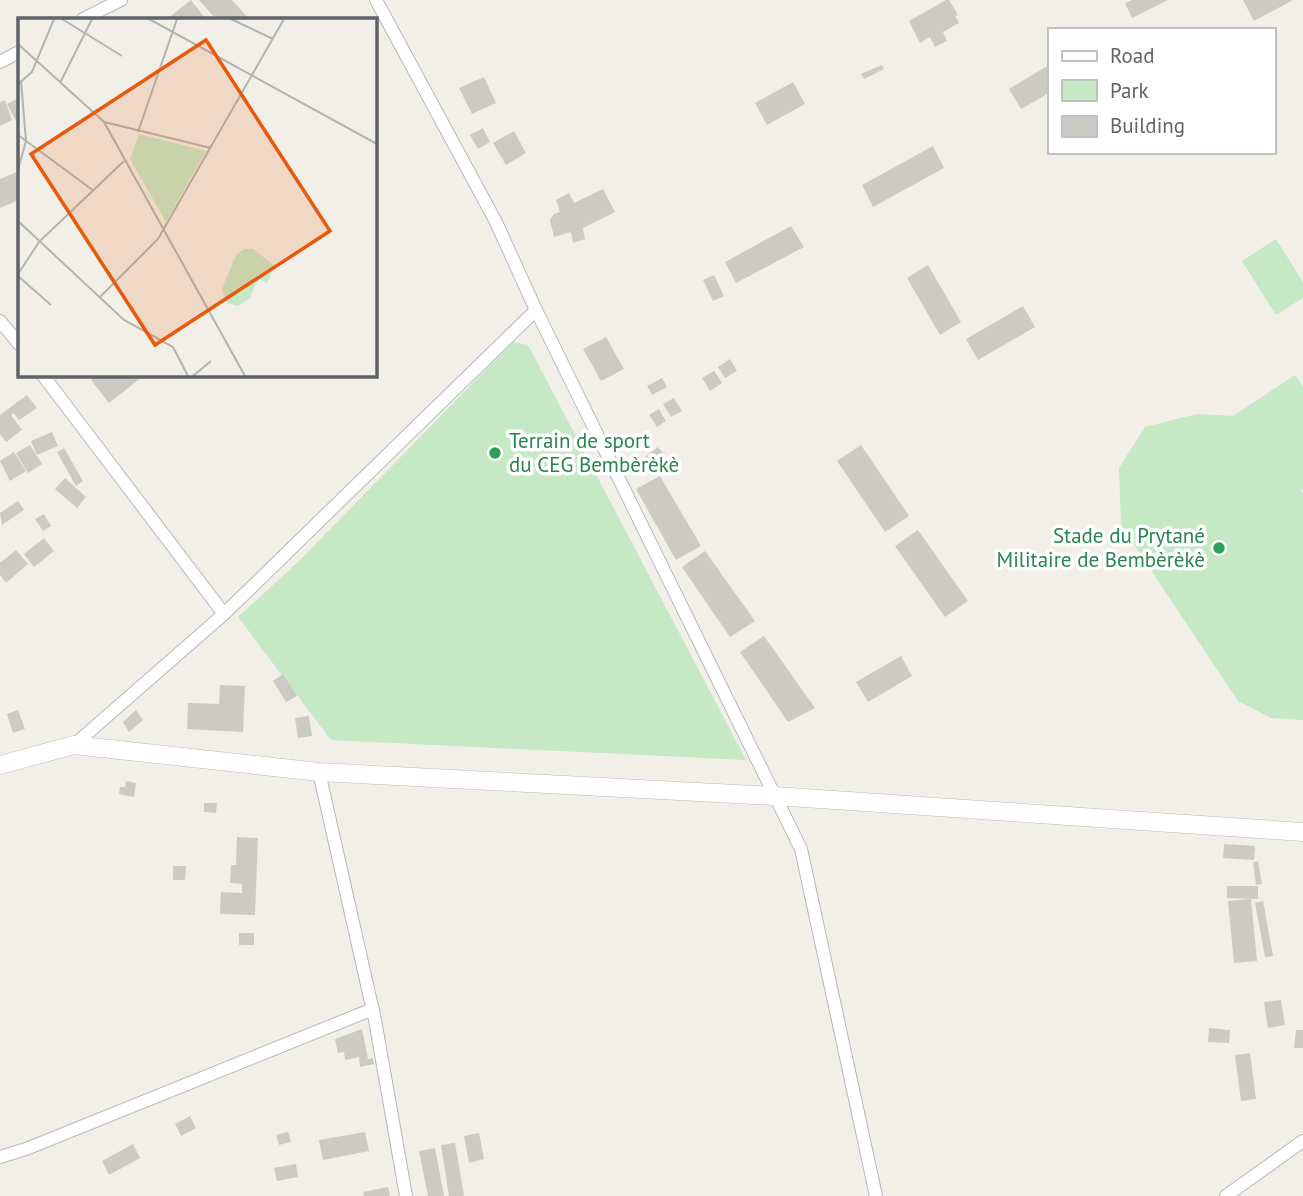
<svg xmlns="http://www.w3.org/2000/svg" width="1303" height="1196" font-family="'PT Sans',sans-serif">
	<rect width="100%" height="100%" fill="#f1efe8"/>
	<!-- green -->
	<g fill="#c5e8c5">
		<polygon points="1276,239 1303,282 1303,298 1276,315 1242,261"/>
		<polygon points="513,342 528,345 746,760 331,740 238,617 299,561"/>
		<polygon points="1295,375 1303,387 1303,489 1301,491 1303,494 1303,720 1271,718 1238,701 1121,525 1119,468 1145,427 1197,414 1233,416"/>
	</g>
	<!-- building -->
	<g fill="#cccac5">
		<polygon points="191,0 204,17 202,19 167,19"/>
		<polygon points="199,0 232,0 249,19 216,19"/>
		<polygon points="946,0 949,0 958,15 955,16 959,23 943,32 947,41 935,47 930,37 920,43 909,21"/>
		<polygon points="1132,0 1168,0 1132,18 1125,3"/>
		<polygon points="1243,0 1293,0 1254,21"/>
		<polygon points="882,65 884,69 864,79 861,74"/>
		<polygon points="1049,65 1049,93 1021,109 1009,89"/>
		<polygon points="484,77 496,103 472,114 459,88"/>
		<polygon points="793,82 805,104 767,125 755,103"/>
		<polygon points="19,98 19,122 17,123 7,104"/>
		<polygon points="5,100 12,120 0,126 0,102"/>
		<polygon points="483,128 490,142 478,149 470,135"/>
		<polygon points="514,131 526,153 506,165 493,143"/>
		<polygon points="933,146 944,168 873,207 862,185"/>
		<polygon points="19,171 19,200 0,208 0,179"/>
		<polygon points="603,189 615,212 583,228 585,239 573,243 571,232 554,237 550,220 554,214 560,212 556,200 569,193 574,203"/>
		<polygon points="791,226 804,247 736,283 725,262"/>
		<polygon points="928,265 961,322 940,335 907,278"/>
		<polygon points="714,275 724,296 713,301 703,280"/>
		<polygon points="1023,306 1035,327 978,360 966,339"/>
		<polygon points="606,337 624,369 601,381 583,349"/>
		<polygon points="730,359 737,371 725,378 718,367"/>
		<polygon points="714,371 722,383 710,391 702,378"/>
		<polygon points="99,374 146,374 109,403 91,380"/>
		<polygon points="662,378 667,387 652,395 647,386"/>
		<polygon points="27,395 37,408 19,420 14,413 11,415 22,430 6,442 0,434 0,415"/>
		<polygon points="674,398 682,411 671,417 663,404"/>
		<polygon points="659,409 666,421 657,427 649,415"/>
		<polygon points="52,432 58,446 37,455 31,441"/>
		<polygon points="30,445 42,464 28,473 16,453"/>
		<polygon points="861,445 909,516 885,532 837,461"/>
		<polygon points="658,447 663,453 650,464 645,457"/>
		<polygon points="64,448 83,481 76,486 57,452"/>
		<polygon points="14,452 26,471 10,481 0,461"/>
		<polygon points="660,476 701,546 676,560 636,489"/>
		<polygon points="65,478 86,497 77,508 55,489"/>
		<polygon points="18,501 24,510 2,525 0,513"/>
		<polygon points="44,514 51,526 43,531 35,519"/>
		<polygon points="918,530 968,601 945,617 895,546"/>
		<polygon points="44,538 54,551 34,567 24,554"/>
		<polygon points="16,550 28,564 6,583 0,575 0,563"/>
		<polygon points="705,551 755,621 730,637 682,567"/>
		<polygon points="764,636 815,708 788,722 740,652"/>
		<polygon points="901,656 912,676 868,702 856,682"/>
		<polygon points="283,674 297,696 286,702 273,681"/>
		<polygon points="220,685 245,686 243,732 187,729 188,703 219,704"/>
		<polygon points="18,710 25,729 13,733 7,714"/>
		<polygon points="136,710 143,720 129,732 123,722"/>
		<polygon points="309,716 312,736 298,738 295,718"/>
		<polygon points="126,781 136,783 134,797 119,794 120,787 125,787"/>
		<polygon points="204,803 217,803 216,813 204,812"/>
		<polygon points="237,837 258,838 255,915 220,914 221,892 242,893 242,884 230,883 231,865 236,865"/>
		<polygon points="1224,844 1255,846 1254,860 1223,858"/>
		<polygon points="1258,861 1262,884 1256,885 1253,862"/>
		<polygon points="173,866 186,866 185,880 173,880"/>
		<polygon points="1227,886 1258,886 1258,899 1227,898"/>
		<polygon points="1251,899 1257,961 1234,963 1228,901"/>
		<polygon points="1263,901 1273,956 1265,957 1255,903"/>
		<rect x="239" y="933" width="15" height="12"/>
		<polygon points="1281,1000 1285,1025 1268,1028 1264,1002"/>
		<polygon points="1209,1028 1230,1030 1229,1043 1208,1042"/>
		<polygon points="362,1029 368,1059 373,1058 374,1064 360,1067 359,1057 345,1060 344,1052 338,1053 335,1039"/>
		<polygon points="1296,1030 1303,1030 1303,1048 1294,1048"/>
		<polygon points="1250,1053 1256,1099 1241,1101 1235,1055"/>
		<polygon points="190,1116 196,1128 181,1136 175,1124"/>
		<polygon points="288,1132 291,1142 279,1145 276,1135"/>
		<polygon points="365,1132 369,1151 323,1160 319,1140"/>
		<polygon points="479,1133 484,1159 469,1163 464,1136"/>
		<polygon points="455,1143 464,1196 449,1196 441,1145"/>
		<polygon points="133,1144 140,1158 109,1175 102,1161"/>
		<polygon points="435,1148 444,1196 428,1196 419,1151"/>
		<polygon points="296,1164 298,1177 277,1181 274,1168"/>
		<polygon points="388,1187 390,1196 364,1196 363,1192"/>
	</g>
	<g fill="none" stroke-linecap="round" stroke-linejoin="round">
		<!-- street casing -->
		<g stroke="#b5b8bc" stroke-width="14">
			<g id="street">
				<polyline points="376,0 496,222 536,310 801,849 876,1196"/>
				<polyline points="83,19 121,0"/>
				<polyline points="0,62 19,52"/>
				<polyline points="0,321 19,344"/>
				<polyline points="42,374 224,614"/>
				<polyline points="74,745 224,614 536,310"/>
				<polyline points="319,772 375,1020 406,1196"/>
				<polyline points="0,1157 26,1149 373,1009"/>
				<polyline points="1226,1196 1303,1141"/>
			</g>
		</g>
		<!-- secondary casing -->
		<g stroke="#b6babf" stroke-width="19">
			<polyline id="secondary" points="0,765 74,745 319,772 775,796 1303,832"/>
		</g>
		<!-- street -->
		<use href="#street" stroke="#fff" stroke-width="12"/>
		<!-- secondary -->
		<use href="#secondary" stroke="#fff" stroke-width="18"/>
	</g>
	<!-- markers -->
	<g fill="#2e9e5b" stroke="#fff" stroke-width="2.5">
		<circle cx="495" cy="453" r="7"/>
		<circle cx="1219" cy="548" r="7"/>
	</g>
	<g text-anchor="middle" stroke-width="7" stroke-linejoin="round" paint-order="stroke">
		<!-- leisure labels -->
		<g font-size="21" fill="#27864d" stroke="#fff" text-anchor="start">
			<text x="509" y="448">Terrain de sport<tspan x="509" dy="24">du CEG Bembèrèkè</tspan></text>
			<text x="1205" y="543" text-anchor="end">Stade du Prytané<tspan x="1205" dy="24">Militaire de Bembèrèkè</tspan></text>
		</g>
	</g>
	<!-- overview -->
	<g transform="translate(18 18)">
		<rect width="359" height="359" fill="#f1efe8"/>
		<path d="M121 116 188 133 148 204 112 141ZM226 231H235L257 248 249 265 240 260 232 280 220 288 209 285 204 271 218 237Z" fill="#c5e8c5"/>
		<path fill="none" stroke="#b3b3b1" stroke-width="2" d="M44 1 104 38M131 1 359 126M213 1 255 21M0 26 86 104 227 358M42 65 74 1M0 66 14 54 36 1M86 104 193 130M120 114 159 1M0 117 76 173M0 152 8 123 3 63M0 203 106 302 155 329 170 358M0 256 21 224 106 143M0 258 33 287M81 280 140 221 266 1M175 358 193 343"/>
		<path fill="#e8590c" fill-opacity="0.15" stroke="#e8590c" stroke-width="3.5" d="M188 22 312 213 137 327 13 136Z"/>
		<rect width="359" height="359" fill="none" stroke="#5f6368" stroke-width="3.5"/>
	</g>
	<!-- legend -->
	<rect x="1048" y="28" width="228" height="126" fill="#ffffff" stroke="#bfc1c3" stroke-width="2"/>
	<rect x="1062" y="51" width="35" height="10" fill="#ffffff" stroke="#bfc1c3" stroke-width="2"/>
	<text x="1110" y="63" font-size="21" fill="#5f6368">Road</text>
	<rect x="1062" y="80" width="35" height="21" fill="#c5e8c5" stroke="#bfc1c3" stroke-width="2"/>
	<text x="1110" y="98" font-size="21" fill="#5f6368">Park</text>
	<rect x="1062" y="116" width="35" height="21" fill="#cccac5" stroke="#bfc1c3" stroke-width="2"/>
	<text x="1110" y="133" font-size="21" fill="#5f6368">Building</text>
</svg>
